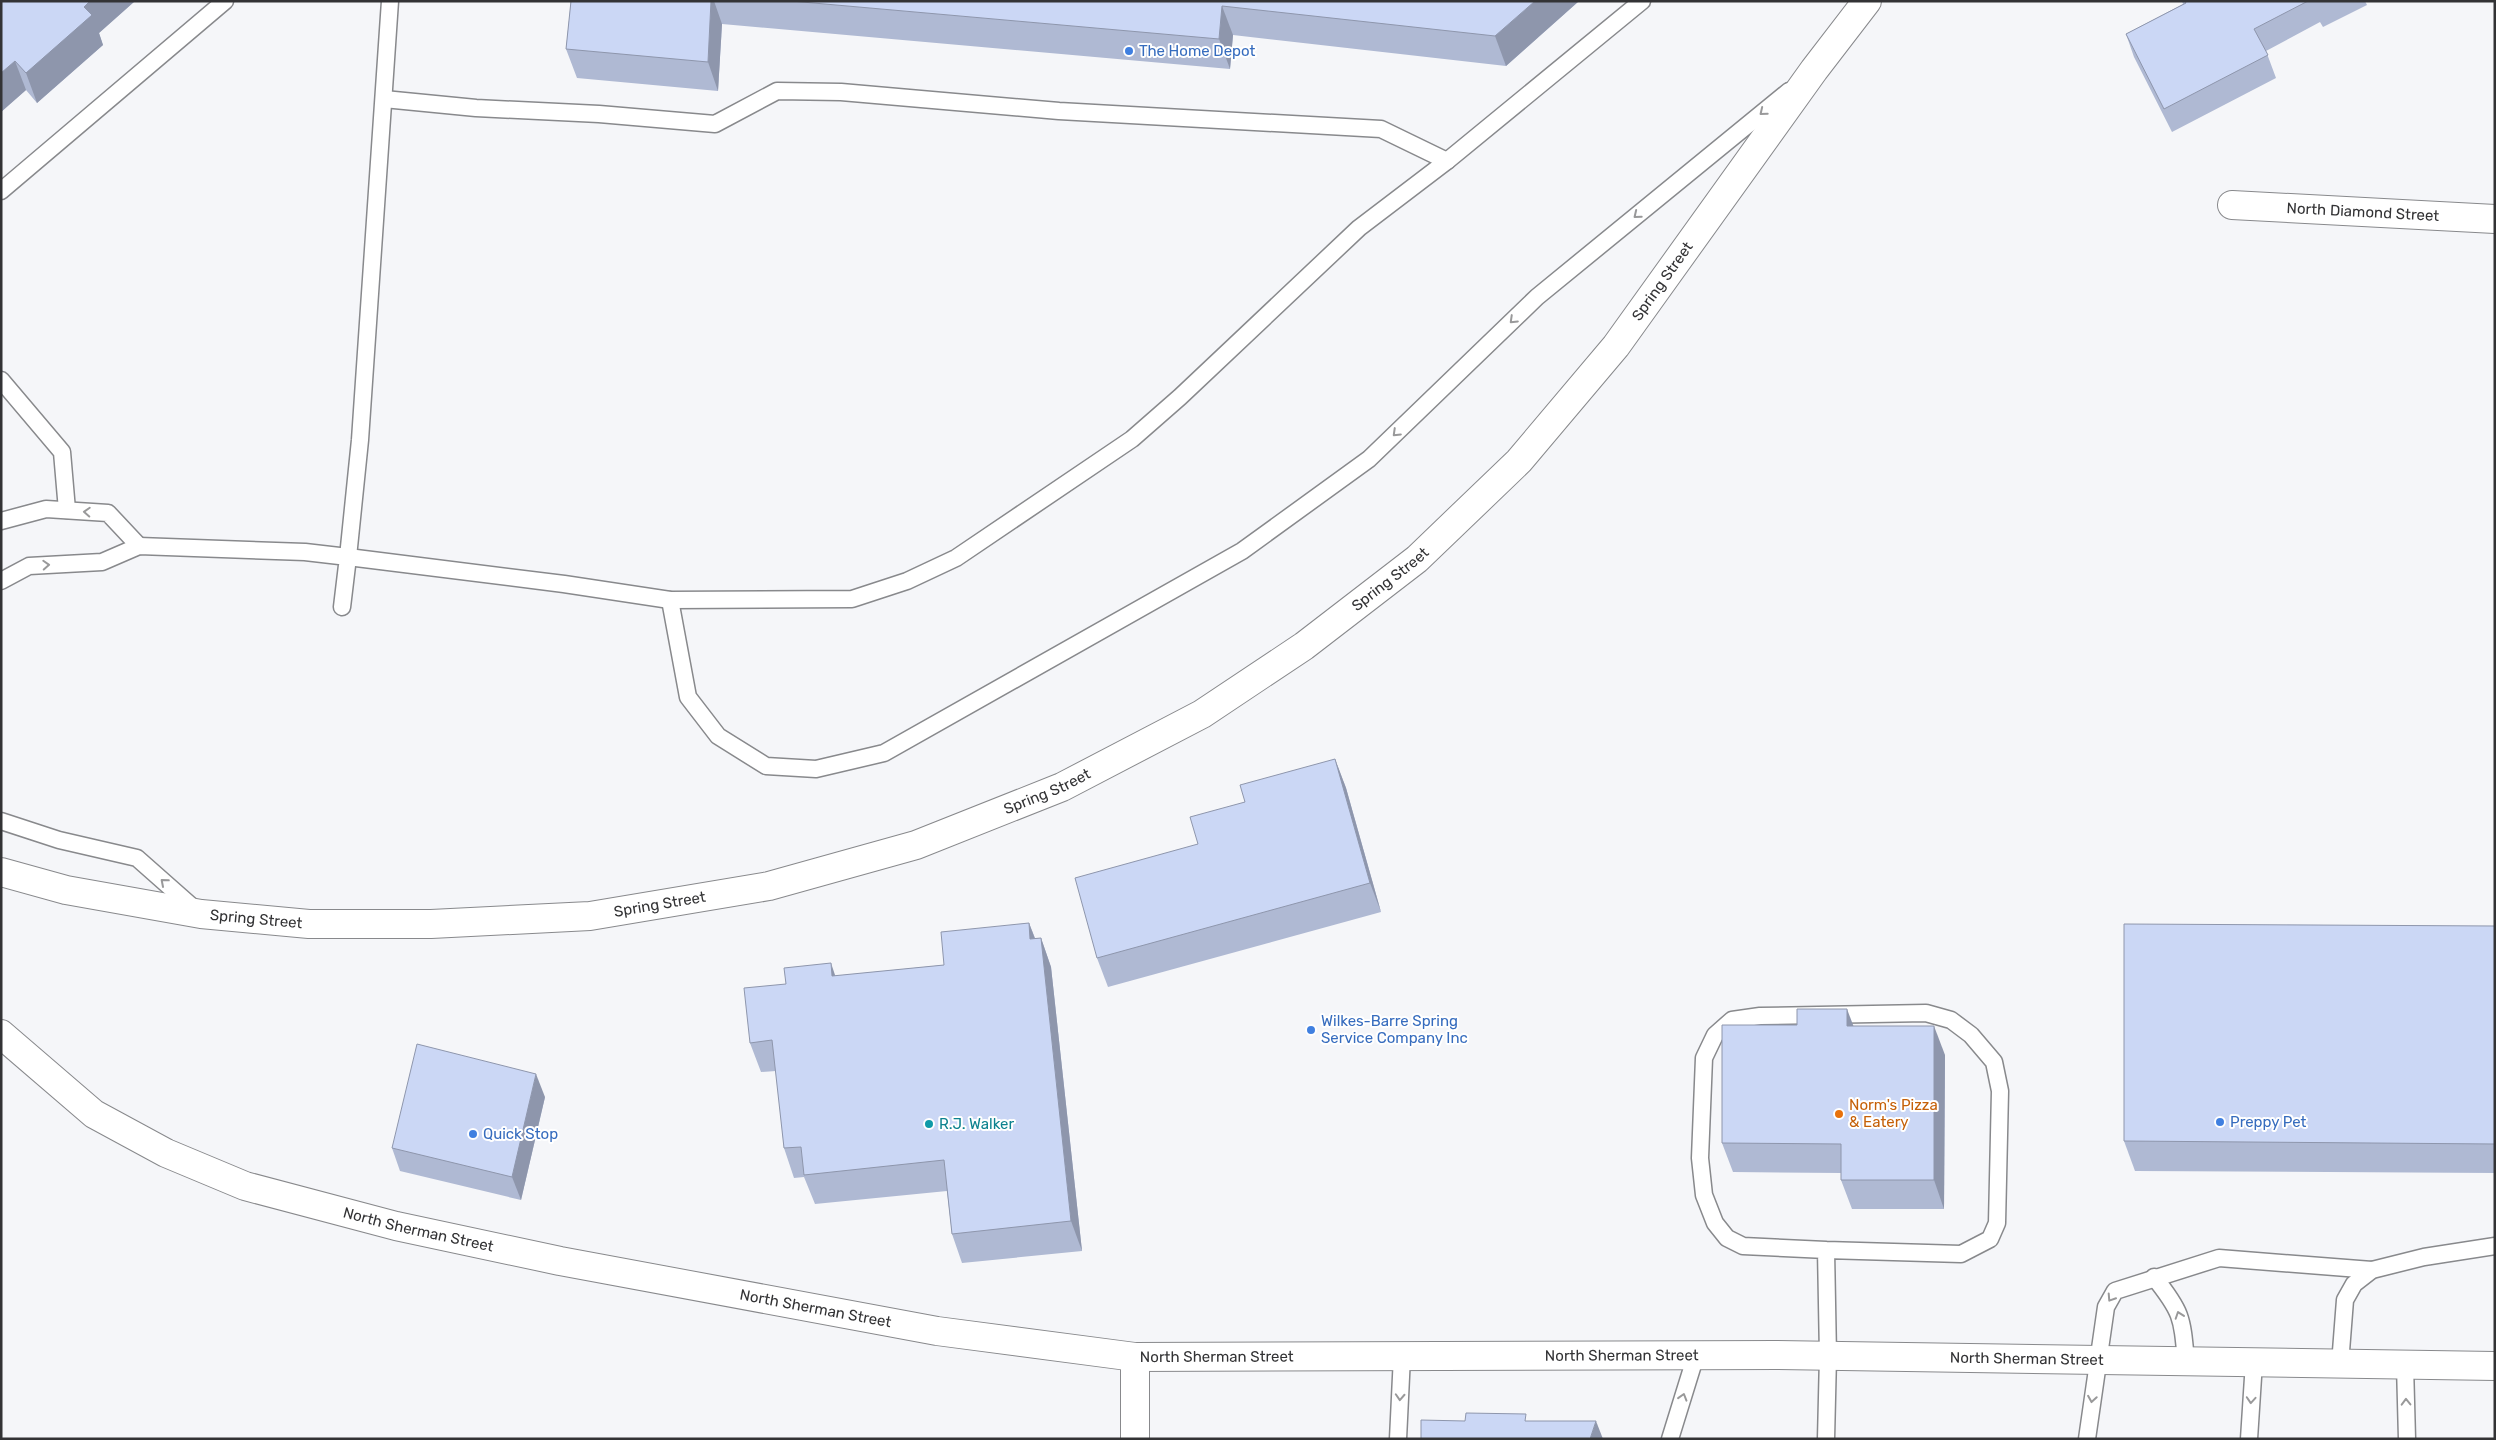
<svg xmlns="http://www.w3.org/2000/svg" width="2496" height="1440" font-family="Rubik,sans-serif">
	<rect width="100%" height="100%" fill="#f5f6f9"/>
	<g fill="none" stroke-linecap="round" stroke-linejoin="round">
		<!-- lane casing -->
		<g stroke="#88898c" stroke-width="19">
			<g id="lane">
				<polyline points="390,1 360,440 348,557 564,584 670,600 852,599 907,581 956,558 1132,439 1180,397 1359,228 1447,161 1642,1"/>
				<polyline points="384,99 476,108 599,114 715,124 777,91 841,92 1059,111 1381,129 1447,161"/>
				<polyline points="1,191 225,1"/>
				<polyline points="1,380 62,452 67,510"/>
				<polyline points="1,521 46,509 108,513 139,546"/>
				<polyline points="1,581 29,566 102,562 139,546 305,552 348,557 342,607"/>
				<polyline points="670,600 688,697 718,736 766,766 816,769 884,753 1242,551 1369,459 1537,297 1789,91"/>
				<polyline points="1,821 59,840 137,858 197,911"/>
				<path d="M2154 1277C2182 1312 2182 1317 2186 1361"/>
				<polyline points="2340,1364 2345,1300 2354,1284 2372,1270 2424,1257 2495,1246"/>
				<polyline points="2405,1365 2407,1439"/>
				<polyline points="1398,1439 1402,1356"/>
				<polyline points="1670,1439 1696,1355"/>
				<polyline points="1826,1439 1828,1356 1826,1250 1743,1246 1727,1238 1715,1223 1704,1195 1700,1158 1704,1058 1715,1035 1732,1020 1760,1016 1926,1013 1951,1020 1971,1035 1994,1062 2000,1091 1997,1223 1990,1239 1961,1254 1826,1250"/>
				<polyline points="2087,1439 2106,1307 2115,1291 2219,1258 2372,1270"/>
				<polyline points="2249,1439 2254,1362"/>
			</g>
		</g>
		<!-- street casing -->
		<g stroke="#88898c" stroke-width="30">
			<g id="street">
				<path id="s1" d="M2232 205 2495 219"/>
				<path id="s2" d="M1 1034 94 1114 166 1153 245 1186 396 1226 560 1261 937 1331 1135 1357 1778 1355 2495 1366"/>
				<polyline points="1135,1357 1135,1439"/>
			</g>
		</g>
		<!-- primary casing -->
		<g stroke="#88898c" stroke-width="30">
			<g id="primary">
				<path id="s3" d="M1 872 66 890 201 914 309 924H431L590 916 769 886 916 845 1062 787 1202 714 1304 646 1417 559 1519 461 1616 346 1814 70 1867 1"/>
			</g>
		</g>
		<!-- lane -->
		<use href="#lane" stroke="#fff" stroke-width="16"/>
		<!-- street -->
		<use href="#street" stroke="#fff" stroke-width="28"/>
		<!-- primary -->
		<use href="#primary" stroke="#fff" stroke-width="28"/>
	</g>
	<!-- wall -->
	<g fill="#afb9d3">
		<polygon points="1,1 135,1 99,33 103,45 37,103 26,90 1,112"/>
		<polygon points="571,1 1579,1 1506,66 1233,35 1230,69 722,24 718,91 577,78 566,49"/>
		<polygon points="2182,1 2365,1 2367,5 2323,27 2320,22 2266,51 2276,78 2172,132 2134,57 2126,34 2183,4"/>
		<polygon points="1335,759 1346,788 1381,912 1108,987 1097,958 1198,844 1245,802"/>
		<polygon points="1029,923 1035,938 1041,938 1051,967 1082,1251 962,1263 952,1234 947,1191 815,1204 804,1177 794,1178 784,1148 776,1071 761,1072 750,1043 786,984 835,976 944,965"/>
		<polygon points="2495,926 2495,1173 2135,1171 2124,1141"/>
		<polygon points="1853,1026 1945,1055 1944,1209 1852,1209 1841,1180 1841,1173 1733,1172 1722,1143"/>
		<polygon points="545,1097 521,1200 400,1171 392,1148"/>
	</g>
	<!-- shaded-wall -->
	<g fill="#8e96ac">
		<polygon points="90,1 135,1 99,33 103,45 37,103 26,73 84,7"/>
		<polygon points="711,1 714,1 722,24 718,91 708,62"/>
		<polygon points="1535,1 1579,1 1506,66 1495,36"/>
		<polygon points="1222,6 1233,35 1230,69 1219,39"/>
		<polygon points="15,61 26,90 1,112 1,73"/>
		<polygon points="1335,759 1346,788 1381,912 1370,883"/>
		<polygon points="1029,923 1040,952 1030,939"/>
		<polygon points="1041,938 1051,967 1082,1251 1071,1221"/>
		<polygon points="831,963 841,993 832,976"/>
		<polygon points="1847,1009 1858,1038 1847,1026"/>
		<polygon points="1934,1026 1945,1055 1944,1209 1934,1180"/>
		<polygon points="536,1074 545,1097 521,1200 512,1177"/>
		<polygon points="1596,1421 1603,1439 1590,1439"/>
	</g>
	<!-- building -->
	<g fill="#cbd7f5" stroke="#8e96ac">
		<polygon points="1,1 90,1 84,7 92,15 26,73 15,61 1,73"/>
		<polygon points="571,1 711,1 708,62 566,49"/>
		<polygon points="791,1 1535,1 1495,36 1222,6 1219,39"/>
		<polygon points="2185,1 2308,1 2254,29 2268,55 2164,109 2126,34 2186,3"/>
		<polygon points="1335,759 1370,883 1097,958 1075,878 1198,844 1190,817 1245,802 1240,785"/>
		<polygon points="1029,923 1030,939 1041,938 1071,1221 952,1234 944,1160 804,1175 801,1147 784,1148 772,1040 750,1043 744,988 786,984 784,968 831,963 832,976 944,965 941,932"/>
		<polygon points="2124,924 2495,926 2495,1144 2124,1141"/>
		<polygon points="1797,1009 1847,1009 1847,1026 1934,1026 1934,1180 1841,1180 1841,1144 1722,1143 1722,1025 1797,1025"/>
		<polygon points="417,1044 536,1074 512,1177 392,1148"/>
		<polygon points="1466,1413 1526,1414 1525,1421 1596,1421 1590,1439 1421,1439 1421,1420 1465,1421"/>
	</g>
	<!-- one-way arrows -->
	<defs><path id="oneway-chevron" d="M-2-3.5L2.5 0L-2 3.5" fill="none" stroke-width="1.6" stroke-linecap="round" stroke-linejoin="round" transform="scale(1.25)"/></defs>
	<g stroke="#99999a">
		<use href="#oneway-chevron" transform="translate(1763 112) rotate(141)"/>
		<use href="#oneway-chevron" transform="translate(1637 215) rotate(141)"/>
		<use href="#oneway-chevron" transform="translate(1513 320) rotate(136)"/>
		<use href="#oneway-chevron" transform="translate(1396 433) rotate(136)"/>
		<use href="#oneway-chevron" transform="translate(87 512) rotate(-177)"/>
		<use href="#oneway-chevron" transform="translate(46 565) rotate(-3)"/>
		<use href="#oneway-chevron" transform="translate(164 882) rotate(-139)"/>
		<use href="#oneway-chevron" transform="translate(2111 1298) rotate(123)"/>
		<use href="#oneway-chevron" transform="translate(2179 1315) rotate(-109)"/>
		<use href="#oneway-chevron" transform="translate(1400 1397) rotate(93)"/>
		<use href="#oneway-chevron" transform="translate(1683 1397) rotate(-73)"/>
		<use href="#oneway-chevron" transform="translate(2092 1399) rotate(99)"/>
		<use href="#oneway-chevron" transform="translate(2251 1400) rotate(94)"/>
		<use href="#oneway-chevron" transform="translate(2406 1402) rotate(-91)"/>
	</g>
	<!-- markers -->
	<g fill="#3f7fe0" stroke="#fff" stroke-width="2">
		<circle cx="1129" cy="51" r="5"/>
		<circle cx="1311" cy="1030" r="5"/>
		<circle cx="2220" cy="1122" r="5"/>
		<circle cx="473" cy="1134" r="5"/>
	</g>
	<circle fill="#e8710a" stroke="#fff" stroke-width="2" cx="1839" cy="1114" r="5"/>
	<circle fill="#0f9aa8" stroke="#fff" stroke-width="2" cx="929" cy="1124" r="5"/>
	<g text-anchor="middle" stroke-width="4" stroke-linejoin="round" paint-order="stroke">
		<!-- shop labels -->
		<g font-size="15" fill="#366cbe" stroke="#fff" text-anchor="start">
			<text x="1139" y="56">The Home Depot</text>
			<text x="1321" y="1026">Wilkes-Barre Spring<tspan x="1321" dy="17">Service Company Inc</tspan></text>
			<text x="2230" y="1127">Preppy Pet</text>
			<text x="483" y="1139">Quick Stop</text>
		</g>
		<!-- street labels -->
		<g font-size="15" fill="#333335" stroke="#fff">
			<text dy="5" stroke="none"><textPath href="#s1" startOffset="131">North Diamond Street</textPath></text>
			<text dy="5" stroke="none"><textPath href="#s3" startOffset="1880">Spring Street</textPath></text>
			<text dy="5" stroke="none"><textPath href="#s3" startOffset="1475">Spring Street</textPath></text>
			<text dy="5" stroke="none"><textPath href="#s3" startOffset="1070">Spring Street</textPath></text>
			<text dy="5" stroke="none"><textPath href="#s3" startOffset="665">Spring Street</textPath></text>
			<text dy="5" stroke="none"><textPath href="#s3" startOffset="260">Spring Street</textPath></text>
			<text dy="5" stroke="none"><textPath href="#s2" startOffset="469">North Sherman Street</textPath></text>
			<text dy="5" stroke="none"><textPath href="#s2" startOffset="874">North Sherman Street</textPath></text>
			<text dy="5" stroke="none"><textPath href="#s2" startOffset="1684">North Sherman Street</textPath></text>
			<text dy="5" stroke="none"><textPath href="#s2" startOffset="1279">North Sherman Street</textPath></text>
			<text dy="5" stroke="none"><textPath href="#s2" startOffset="2089">North Sherman Street</textPath></text>
		</g>
		<!-- food labels -->
		<g font-size="15" fill="#c56008" stroke="#fff" text-anchor="start">
			<text x="1849" y="1110">Norm's Pizza<tspan x="1849" dy="17">&amp; Eatery</tspan></text>
		</g>
		<!-- culture labels -->
		<g font-size="15" fill="#0d838f" stroke="#fff" text-anchor="start">
			<text x="939" y="1129">R.J. Walker</text>
		</g>
	</g>
	<!-- border -->
	<rect width="2496" height="1440" fill="none" stroke="#333335" stroke-width="5"/>
</svg>
